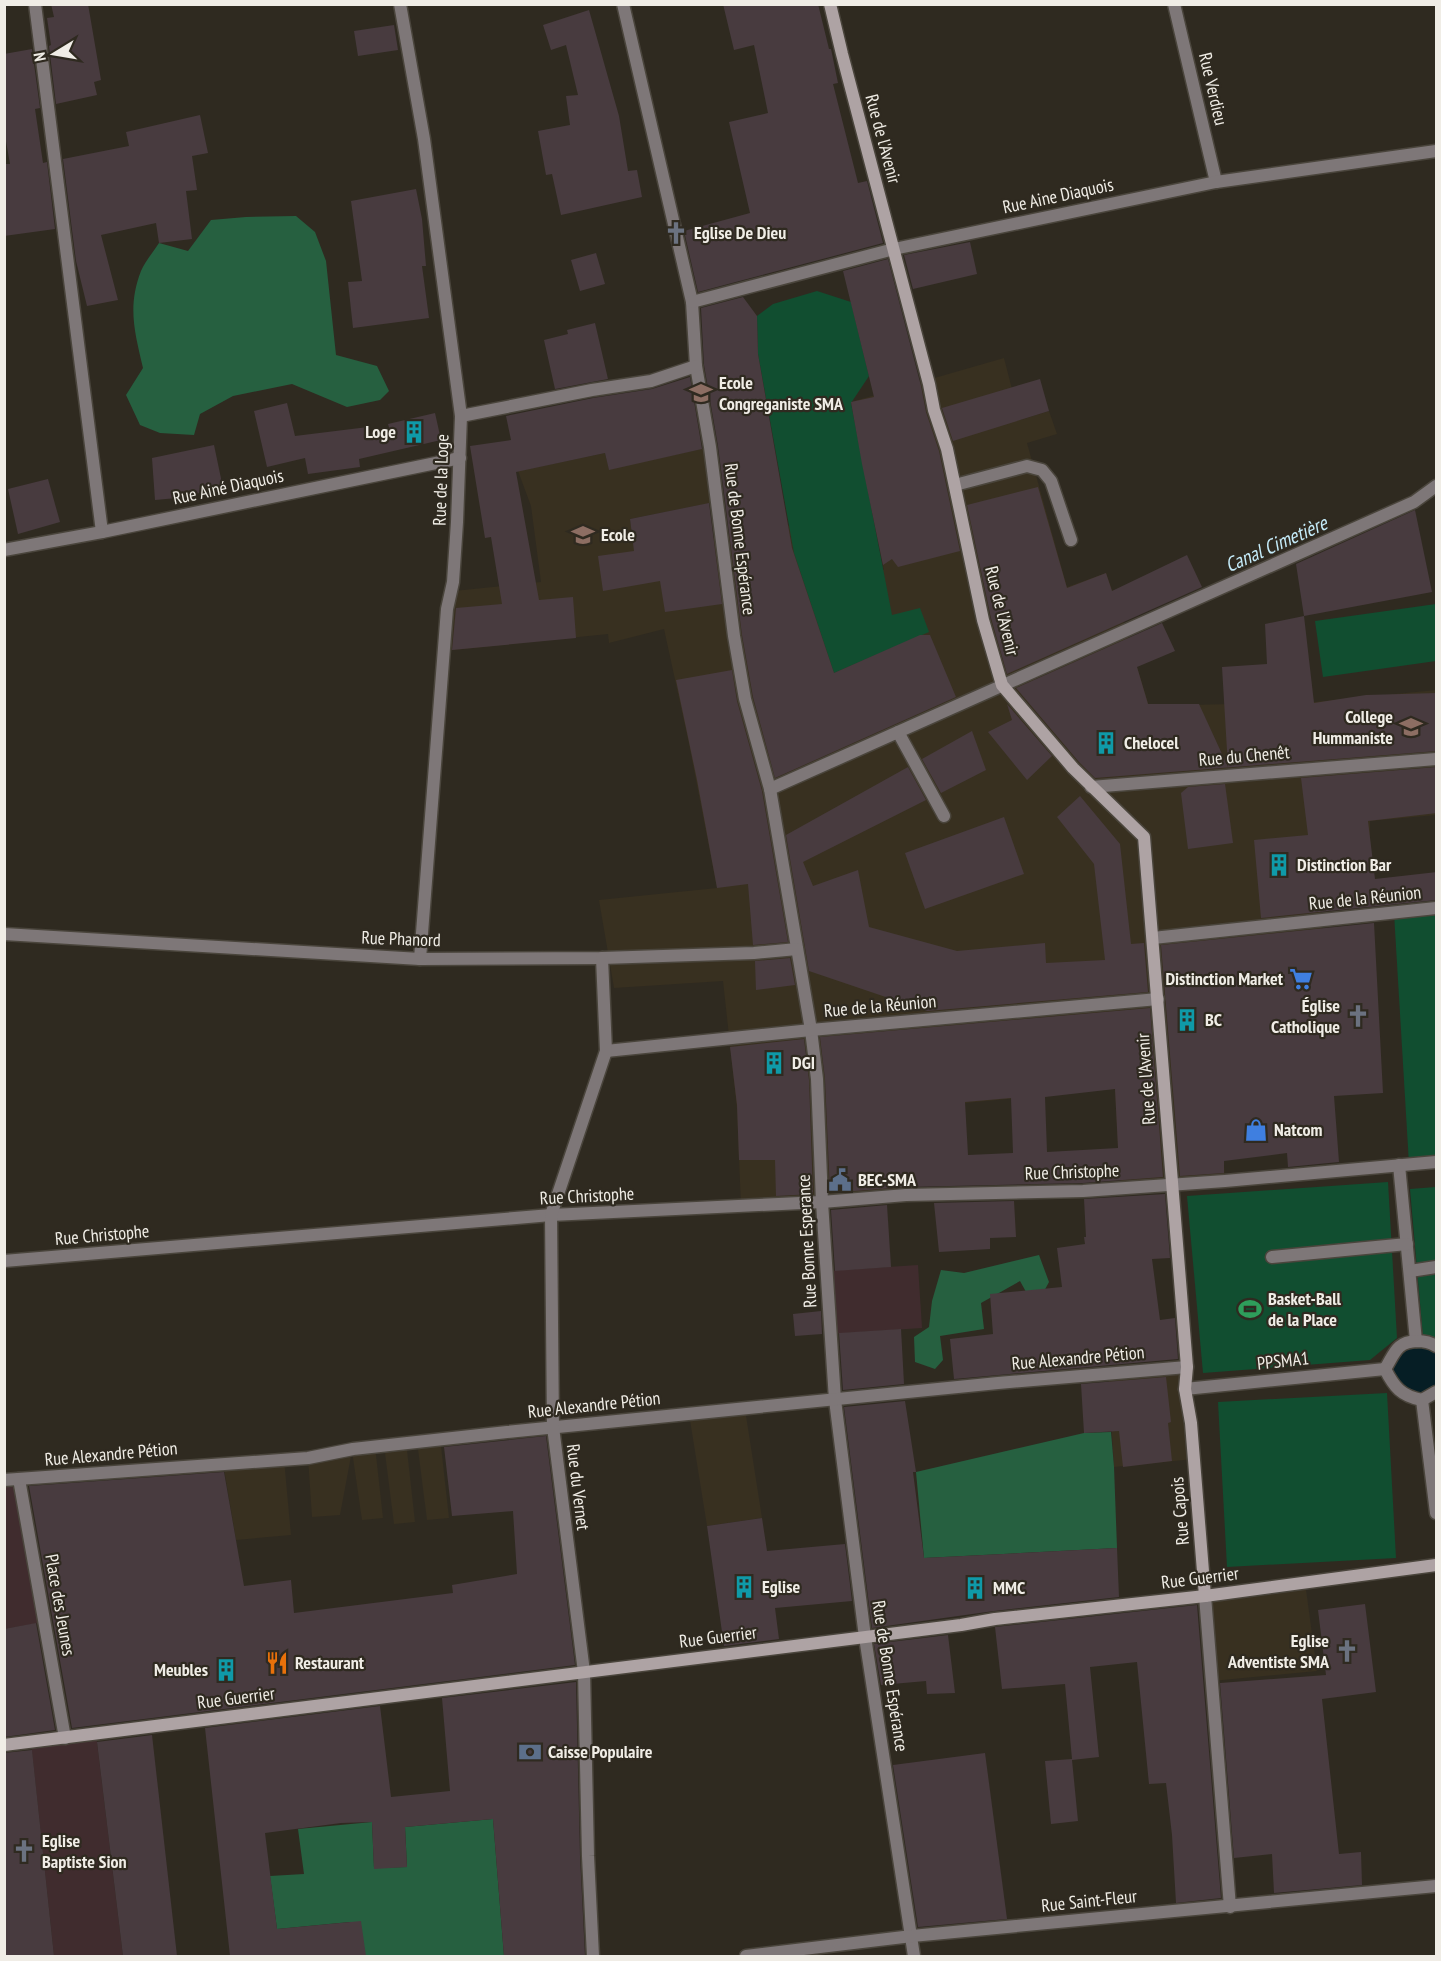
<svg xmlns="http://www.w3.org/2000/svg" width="1441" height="1961" font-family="'PT Sans Narrow',sans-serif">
	<rect width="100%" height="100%" fill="#2f2a20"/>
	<!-- built -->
	<g fill="#383020">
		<polygon points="1004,358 1020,420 1049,411 1057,434 1027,443 1067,587 1106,573 1121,614 1149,706 1314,702 1436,690 1436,815 1370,821 1370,840 1315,845 1324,957 1212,967 1225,1181 1122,1188 1118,1148 1115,1089 965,1103 903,1106 906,1195 741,1206 737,1109 723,981 614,988 599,900 717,888 689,744 664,629 609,643 608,634 444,651 454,591 541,582 531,506 518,471 605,453 609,469 710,447 716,502 630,519 635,551 788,525 884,570 851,402"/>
		<polygon points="1187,1367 1194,1459 1114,1467 1108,1374"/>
		<polygon points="745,1409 762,1518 707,1526 689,1414"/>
		<polygon points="375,1446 383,1518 362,1520 352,1451 340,1515 312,1517 308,1458"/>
		<polygon points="441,1446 449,1518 427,1520 418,1449"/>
		<polygon points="407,1450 415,1522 394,1524 385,1453"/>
		<polygon points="284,1459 291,1535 236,1540 223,1463"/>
		<polygon points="1305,1582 1317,1671 1212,1681 1205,1596"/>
	</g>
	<!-- industrial -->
	<g fill="#402c2e">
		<polygon points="918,1265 922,1328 831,1334 827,1271"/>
		<polygon points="19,1479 44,1622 5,1629 5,1481"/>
		<polygon points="96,1734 123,1956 54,1956 31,1742"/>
	</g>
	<!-- green -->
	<g fill="#114e30">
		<polygon points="817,291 851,302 869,376 851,403 892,615 920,608 929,632 834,673 794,553 758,354 757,316 773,304"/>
		<polygon points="1436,604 1436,661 1323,677 1315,621"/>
		<polygon points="1436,908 1436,1162 1409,1164 1394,913"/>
		<polygon points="1388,1182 1397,1338 1370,1360 1203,1373 1187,1196"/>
		<polygon points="1436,1187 1436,1340 1423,1337 1410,1189"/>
		<polygon points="1387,1393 1396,1558 1227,1567 1218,1402"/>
	</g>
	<!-- forest -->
	<g fill="#266040">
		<path d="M296 216 315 232 326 261 336 355 377 366 389 391 380 400 347 407 292 384 233 396 200 414 194 435 160 433 140 425 126 395 143 368C135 333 127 307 141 271 145 262 153 252 159 243L188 251 211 220 246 217Z"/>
		<polygon points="1039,1255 1049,1282 1035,1308 1020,1281 981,1303 984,1329 940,1336 943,1360 935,1369 915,1362 914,1337 929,1327 932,1301 941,1270 964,1273"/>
		<polygon points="1111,1432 1114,1467 1117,1548 924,1558 916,1472 1084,1433"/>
		<polygon points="493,1819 504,1956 353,1956 350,1922 277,1929 270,1876 304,1874 298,1829 372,1822 374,1868 407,1867 405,1827"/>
	</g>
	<!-- water -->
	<polygon fill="#061e25" stroke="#4c5c5f" stroke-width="1.5" points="1416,1341 1436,1350 1436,1394 1399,1395 1390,1362"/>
	<!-- building -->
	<g fill="#483b3f" fill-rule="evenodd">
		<polygon points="51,4 88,4 101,80 94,82 97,95 56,104 49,46 51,45 47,18 54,17"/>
		<polygon points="723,4 818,4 829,49 831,49 838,83 833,84 858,183 867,181 883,243 698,292 684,231 750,213 729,122 768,113 754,45 734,50"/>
		<polygon points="589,10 619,116 628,171 637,170 642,197 561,215 552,174 546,175 538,131 570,125 566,96 578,95 566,45 551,50 543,25"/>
		<polygon points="394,25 398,50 358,56 354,31"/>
		<polygon points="32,49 40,108 35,109 43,163 47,162 55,229 4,236 4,164 10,164 4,130 4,54"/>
		<polygon points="200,115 208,153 192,156 197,190 186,191 192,239 159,243 156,223 101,235 118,300 87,306 76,261 63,159 129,146 126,132"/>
		<polygon points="416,189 422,219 426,266 422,266 429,318 353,328 348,282 362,281 351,201"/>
		<polygon points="970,242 977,274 913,289 904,255"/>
		<polygon points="596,253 605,284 580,291 571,260"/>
		<polygon points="888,259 921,386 926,412 939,451 960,551 898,567 892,559 883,565 862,464 851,402 874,397 843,271"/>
		<polygon points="743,297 757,316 758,354 792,548 834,673 920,635 930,635 956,697 775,778 753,697 742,635 718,446 704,365 701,308"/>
		<polygon points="595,323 608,379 555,389 544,340 568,334 567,330"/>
		<polygon points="690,377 702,449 609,470 605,453 516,472 539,600 573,597 576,638 452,650 456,608 502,604 491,537 485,538 470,446 511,440 506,416 593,398 652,389"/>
		<polygon points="1040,379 1049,411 953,441 942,408"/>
		<polygon points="287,403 295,436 368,427 369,434 390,431 388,424 435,413 441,440 359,459 360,467 308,474 305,458 267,467 254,411"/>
		<polygon points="214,445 223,488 177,498 155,500 152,458"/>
		<polygon points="48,479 60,522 18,534 8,489"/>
		<polygon points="1038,487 1067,588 1106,573 1112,591 1187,555 1202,587 1007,674 991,618 967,505"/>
		<polygon points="709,503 722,604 665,612 660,581 603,591 598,556 634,551 630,519"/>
		<polygon points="1415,510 1432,592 1304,616 1296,564"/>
		<polygon points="1304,616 1314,703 1366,695 1437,693 1437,751 1095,778 1079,762 1016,688 1162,623 1175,651 1137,667 1148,704 1199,704 1228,767 1222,667 1267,664 1265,624"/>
		<polygon points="732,670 737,701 762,791 788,942 753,945 748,884 717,888 697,780 676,680"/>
		<polygon points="1007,704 1052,756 1027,780 988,732 1012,720"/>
		<polygon points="972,731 986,770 941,793 922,759"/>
		<polygon points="908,767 926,800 803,862 813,886 858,870 869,927 957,951 1045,943 1046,963 1105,960 1094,864 1057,817 1080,796 1120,844 1131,944 1144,943 1148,992 927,1011 809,971 786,835"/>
		<polygon points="1437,767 1437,813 1368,821 1375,879 1437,872 1437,900 1261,918 1254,840 1308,835 1301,778"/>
		<polygon points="1225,784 1233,843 1188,849 1181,793 1188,787"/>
		<polygon points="1004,817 1024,874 925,909 905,853"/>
		<polygon points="1374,923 1383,1093 1334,1096 1339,1162 1288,1167 1287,1153 1224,1161 1224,1173 1180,1176 1161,945"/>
		<polygon points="790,958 795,985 756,990 755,961"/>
		<path d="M1150 1008 1163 1177 1083 1183 905 1187 830 1193 825 1079 820 1037ZM1115 1089 1118 1148 1047 1152 1045 1097ZM1011 1098 1013 1153 968 1155 965 1102Z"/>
		<polygon points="804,1039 809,1080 813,1194 776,1196 775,1160 739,1160 737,1105 730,1047"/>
		<polygon points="1165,1194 1170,1258 1152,1259 1160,1320 1175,1318 1178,1359 954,1379 950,1339 993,1334 990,1294 1062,1287 1057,1248 1085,1244 1084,1237 1086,1237 1084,1199"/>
		<polygon points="1014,1201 1016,1237 990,1238 990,1249 939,1252 934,1203"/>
		<polygon points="887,1205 891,1267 835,1271 831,1210"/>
		<polygon points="821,1311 822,1334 795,1336 793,1314"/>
		<polygon points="901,1329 904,1384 843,1390 839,1333"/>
		<polygon points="1166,1377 1171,1422 1168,1423 1172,1461 1123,1467 1119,1431 1084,1433 1081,1384"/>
		<polygon points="905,1401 916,1472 913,1472 924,1558 1117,1548 1119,1597 994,1611 872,1628 844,1407"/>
		<polygon points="546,1436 575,1665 72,1728 29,1486 224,1472 244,1586 291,1580 294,1613 453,1593 452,1585 517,1574 513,1511 452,1516 444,1447"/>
		<polygon points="762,1518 767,1551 845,1544 852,1601 775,1608 779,1639 724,1646 707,1526"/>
		<polygon points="1365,1604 1376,1692 1322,1699 1339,1854 1361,1852 1362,1885 1274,1893 1272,1854 1234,1858 1220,1683 1326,1675 1318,1610"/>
		<polygon points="1197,1605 1221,1898 1176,1903 1172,1835 1166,1783 1149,1784 1137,1662 1090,1667 1099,1757 1072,1760 1078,1821 1051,1824 1045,1761 1072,1759 1065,1684 1002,1689 995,1627"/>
		<polygon points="36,1623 55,1730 4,1737 4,1629"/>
		<polygon points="948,1635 955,1693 927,1694 926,1681 881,1685 874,1644"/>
		<polygon points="576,1682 580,1856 585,1956 504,1956 493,1819 405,1827 407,1867 374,1869 372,1822 341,1823 265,1833 277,1929 361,1921 366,1956 230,1956 205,1728 380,1706 391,1797 450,1791 442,1698"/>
		<polygon points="152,1735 177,1956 123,1956 97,1742"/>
		<polygon points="32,1750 54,1956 4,1956 4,1753"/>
		<polygon points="985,1753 1007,1919 918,1927 893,1765"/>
	</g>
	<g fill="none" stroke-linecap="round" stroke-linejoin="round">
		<!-- street casing -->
		<g stroke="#4a453c" stroke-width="15">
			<g id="street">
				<polyline points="35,4 102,532"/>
				<polyline points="400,4 424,139 461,416 457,522 453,582 447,609 420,959"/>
				<polyline points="623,4 692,302 696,366 710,447 734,636 745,699 770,789 811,1030 817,1079 822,1202 835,1400 865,1637 914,1956"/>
				<polyline points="1174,4 1216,182"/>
				<polyline points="692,302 894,249 1216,182 1436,151"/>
				<polyline points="461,416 592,390 651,381 696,366"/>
				<polyline points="955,485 1027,466 1042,470 1051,481 1071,540"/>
				<polyline points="4,550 102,532 460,458"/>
				<polyline points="898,732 944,816"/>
				<polyline points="1091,787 1436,759"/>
				<polyline points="770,789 1414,502 1436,486"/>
				<polyline points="4,934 420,959 602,958 754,953 797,949"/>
				<polyline points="1153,938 1436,908"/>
				<polyline points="606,1051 811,1030 1158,999"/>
				<polyline points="1399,1165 1416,1341"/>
				<polyline points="1272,1257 1407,1244"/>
				<polyline points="4,1261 551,1215 822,1202 906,1195 1083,1191 1225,1181 1436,1162"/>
				<polyline points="1410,1271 1436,1267"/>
				<path d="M1436 1346C1430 1342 1425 1341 1417 1341 1396 1342 1395 1353 1385 1369 1394 1387 1401 1396 1422 1400L1436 1392"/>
				<polyline points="1185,1389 1385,1369"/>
				<polyline points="1422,1400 1436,1513"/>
				<polyline points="19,1479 65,1738"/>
				<polyline points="4,1480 308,1458 353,1449 507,1432 998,1383 1187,1367"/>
				<polyline points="1205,1596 1230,1907"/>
				<polyline points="593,1956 588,1856 584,1672 553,1427 551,1215 606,1051 602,958"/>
				<polyline points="746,1956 912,1936 1436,1886"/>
			</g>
		</g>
		<!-- secondary casing -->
		<g stroke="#4a453c" stroke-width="15">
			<g id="secondary">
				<polyline points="830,4 842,54 929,384 934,410 947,449 983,620 1002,685 1073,768 1144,837 1187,1367 1185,1389 1191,1423 1205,1596"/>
				<polyline points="4,1745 961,1625 995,1619 1205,1596 1436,1565"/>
			</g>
		</g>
		<!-- street -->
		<use href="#street" stroke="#7e7778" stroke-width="12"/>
		<!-- secondary -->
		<use href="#secondary" stroke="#aea3a4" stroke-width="12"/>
	</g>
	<!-- icons -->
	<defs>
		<g id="church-bare" transform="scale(1.8)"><path d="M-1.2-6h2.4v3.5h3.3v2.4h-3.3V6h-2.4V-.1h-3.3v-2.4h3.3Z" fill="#6b7280" stroke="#2f2a20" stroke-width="2.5" paint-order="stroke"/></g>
		<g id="school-bare" transform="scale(1.8)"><path d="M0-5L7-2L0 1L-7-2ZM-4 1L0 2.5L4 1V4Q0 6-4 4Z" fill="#8d6e63" stroke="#2f2a20" stroke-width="2.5" paint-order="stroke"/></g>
		<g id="building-bare" transform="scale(1.8)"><path d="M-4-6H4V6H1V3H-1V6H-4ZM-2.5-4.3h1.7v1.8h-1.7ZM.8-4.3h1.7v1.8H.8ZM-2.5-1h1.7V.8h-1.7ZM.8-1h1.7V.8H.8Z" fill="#0f9aa8" stroke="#2f2a20" stroke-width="2.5" paint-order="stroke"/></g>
		<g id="supermarket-bare" transform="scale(1.8)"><path d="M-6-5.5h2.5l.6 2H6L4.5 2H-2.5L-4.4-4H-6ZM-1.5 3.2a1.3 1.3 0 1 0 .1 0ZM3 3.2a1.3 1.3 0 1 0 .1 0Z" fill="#3f7fe0" stroke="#2f2a20" stroke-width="2.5" paint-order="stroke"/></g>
		<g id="shop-bare" transform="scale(1.8)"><path d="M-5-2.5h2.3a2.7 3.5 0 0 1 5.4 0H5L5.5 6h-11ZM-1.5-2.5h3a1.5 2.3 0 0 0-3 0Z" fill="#3f7fe0" stroke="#2f2a20" stroke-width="2.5" paint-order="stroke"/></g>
		<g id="civic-bare" transform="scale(1.8)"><path d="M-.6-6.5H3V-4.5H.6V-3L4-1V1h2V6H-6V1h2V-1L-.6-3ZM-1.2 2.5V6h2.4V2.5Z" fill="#5c6f8a" stroke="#2f2a20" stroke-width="2.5" paint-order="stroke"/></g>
		<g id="stadium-bare" transform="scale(1.8)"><path d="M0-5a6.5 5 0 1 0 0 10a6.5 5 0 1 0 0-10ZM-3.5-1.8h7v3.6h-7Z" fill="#2e9e5b" stroke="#2f2a20" stroke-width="2.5" paint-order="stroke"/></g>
		<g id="restaurant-bare" transform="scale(1.8)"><path d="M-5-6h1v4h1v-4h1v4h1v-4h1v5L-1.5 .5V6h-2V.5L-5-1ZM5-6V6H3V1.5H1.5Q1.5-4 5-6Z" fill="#e8710a" stroke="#2f2a20" stroke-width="2.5" paint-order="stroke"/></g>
		<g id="bank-bare" transform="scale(1.8)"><path d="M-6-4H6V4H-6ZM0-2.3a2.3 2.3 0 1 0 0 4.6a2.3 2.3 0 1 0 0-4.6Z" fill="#5c6f8a" stroke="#2f2a20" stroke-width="2.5" paint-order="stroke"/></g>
	</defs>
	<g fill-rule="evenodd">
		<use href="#church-bare" x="676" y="233"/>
		<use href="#school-bare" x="701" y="393"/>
		<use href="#building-bare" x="414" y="432"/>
		<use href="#school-bare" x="583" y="535"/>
		<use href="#school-bare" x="1411" y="727"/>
		<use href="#building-bare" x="1106" y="743"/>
		<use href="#building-bare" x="1279" y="865"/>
		<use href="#supermarket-bare" x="1301" y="979"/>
		<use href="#church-bare" x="1358" y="1016"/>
		<use href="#building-bare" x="1187" y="1020"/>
		<use href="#building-bare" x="774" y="1063"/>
		<use href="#shop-bare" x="1256" y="1130"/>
		<use href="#civic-bare" x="840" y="1180"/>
		<use href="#stadium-bare" x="1250" y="1309"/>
		<use href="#building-bare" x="744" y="1587"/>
		<use href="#building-bare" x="975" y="1588"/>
		<use href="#church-bare" x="1347" y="1651"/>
		<use href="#restaurant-bare" x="277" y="1663"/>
		<use href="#building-bare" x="226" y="1670"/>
		<use href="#bank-bare" x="530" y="1752"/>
		<use href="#church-bare" x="24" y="1851"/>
	</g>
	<g text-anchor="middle" stroke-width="4.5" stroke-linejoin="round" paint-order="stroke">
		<!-- street labels -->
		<g font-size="18" fill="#f0ede6" stroke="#2f2a20">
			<text transform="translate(1213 89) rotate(77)" y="6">Rue Verdieu</text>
			<text transform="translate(883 139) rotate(75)" y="6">Rue de l'Avenir</text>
			<text transform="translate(1058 196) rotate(-12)" y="6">Rue Aine Diaquois</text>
			<text transform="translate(441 480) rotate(-88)" y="6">Rue de la Loge</text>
			<text transform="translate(228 487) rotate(-12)" y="6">Rue Ainé Diaquois</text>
			<text transform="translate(740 539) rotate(83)" y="6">Rue de Bonne Espérance</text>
			<text transform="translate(1002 611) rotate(76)" y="6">Rue de l'Avenir</text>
			<text transform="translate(1244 756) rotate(-5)" y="6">Rue du Chenêt</text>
			<text transform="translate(1365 898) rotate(-6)" y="6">Rue de la Réunion</text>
			<text transform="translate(401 939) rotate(2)" y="6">Rue Phanord</text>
			<text transform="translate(880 1006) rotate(-5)" y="6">Rue de la Réunion</text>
			<text transform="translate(1146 1079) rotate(-94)" y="6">Rue de l'Avenir</text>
			<text transform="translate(1072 1172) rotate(-2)" y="6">Rue Christophe</text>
			<text transform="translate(587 1196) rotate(-3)" y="6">Rue Christophe</text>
			<text transform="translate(102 1235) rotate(-5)" y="6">Rue Christophe</text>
			<text transform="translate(807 1241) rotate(-93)" y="6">Rue Bonne Esperance</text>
			<text transform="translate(1078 1358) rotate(-5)" y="6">Rue Alexandre Pétion</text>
			<text transform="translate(1283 1361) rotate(-6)" y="6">PPSMA1</text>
			<text transform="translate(594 1405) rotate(-6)" y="6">Rue Alexandre Pétion</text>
			<text transform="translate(111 1454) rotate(-5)" y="6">Rue Alexandre Pétion</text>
			<text transform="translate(578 1487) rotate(83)" y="6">Rue du Vernet</text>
			<text transform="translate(1180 1511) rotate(-95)" y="6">Rue Capois</text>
			<text transform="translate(1200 1578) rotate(-7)" y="6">Rue Guerrier</text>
			<text transform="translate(60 1605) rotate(80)" y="6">Place des Jeunes</text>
			<text transform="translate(718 1637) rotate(-7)" y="6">Rue Guerrier</text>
			<text transform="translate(890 1676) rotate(81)" y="6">Rue de Bonne Espérance</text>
			<text transform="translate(236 1698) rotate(-7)" y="6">Rue Guerrier</text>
			<text transform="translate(1089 1901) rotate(-6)" y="6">Rue Saint-Fleur</text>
		</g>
		<!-- poi labels -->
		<g font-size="18" font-weight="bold" fill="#f0ede6" stroke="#2f2a20" text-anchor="start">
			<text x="694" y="239">Eglise De Dieu</text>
			<text x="719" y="389">Ecole<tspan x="719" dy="21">Congreganiste SMA</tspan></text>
			<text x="396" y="438" text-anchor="end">Loge</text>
			<text x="601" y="541">Ecole</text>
			<text x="1393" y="723" text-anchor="end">College<tspan x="1393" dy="21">Hummaniste</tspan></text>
			<text x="1124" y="749">Chelocel</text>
			<text x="1297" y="871">Distinction Bar</text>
			<text x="1283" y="985" text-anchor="end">Distinction Market</text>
			<text x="1340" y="1012" text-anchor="end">Église<tspan x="1340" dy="21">Catholique</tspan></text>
			<text x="1205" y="1026">BC</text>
			<text x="792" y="1069">DGI</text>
			<text x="1274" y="1136">Natcom</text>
			<text x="858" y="1186">BEC-SMA</text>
			<text x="1268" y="1305">Basket-Ball<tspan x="1268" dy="21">de la Place</tspan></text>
			<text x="762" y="1593">Eglise</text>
			<text x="993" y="1594">MMC</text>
			<text x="1329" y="1647" text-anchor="end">Eglise<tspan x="1329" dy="21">Adventiste SMA</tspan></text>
			<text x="295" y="1669">Restaurant</text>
			<text x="208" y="1676" text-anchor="end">Meubles</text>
			<text x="548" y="1758">Caisse Populaire</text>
			<text x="42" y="1847">Eglise<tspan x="42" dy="21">Baptiste Sion</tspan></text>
		</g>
		<!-- water labels -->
		<g font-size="20" font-style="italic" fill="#c5ecfa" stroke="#2f2a20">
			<text transform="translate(1276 544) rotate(-24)" y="7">Canal Cimetière</text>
		</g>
	</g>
	<!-- border -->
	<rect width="1441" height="1961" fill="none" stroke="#f0ede6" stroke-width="12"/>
	<!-- north arrow -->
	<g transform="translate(54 54) rotate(259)" stroke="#2f2a20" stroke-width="4.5" paint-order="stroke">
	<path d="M0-4.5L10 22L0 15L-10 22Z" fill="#f0ede6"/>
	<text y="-9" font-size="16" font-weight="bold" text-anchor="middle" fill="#f0ede6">N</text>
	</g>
</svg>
